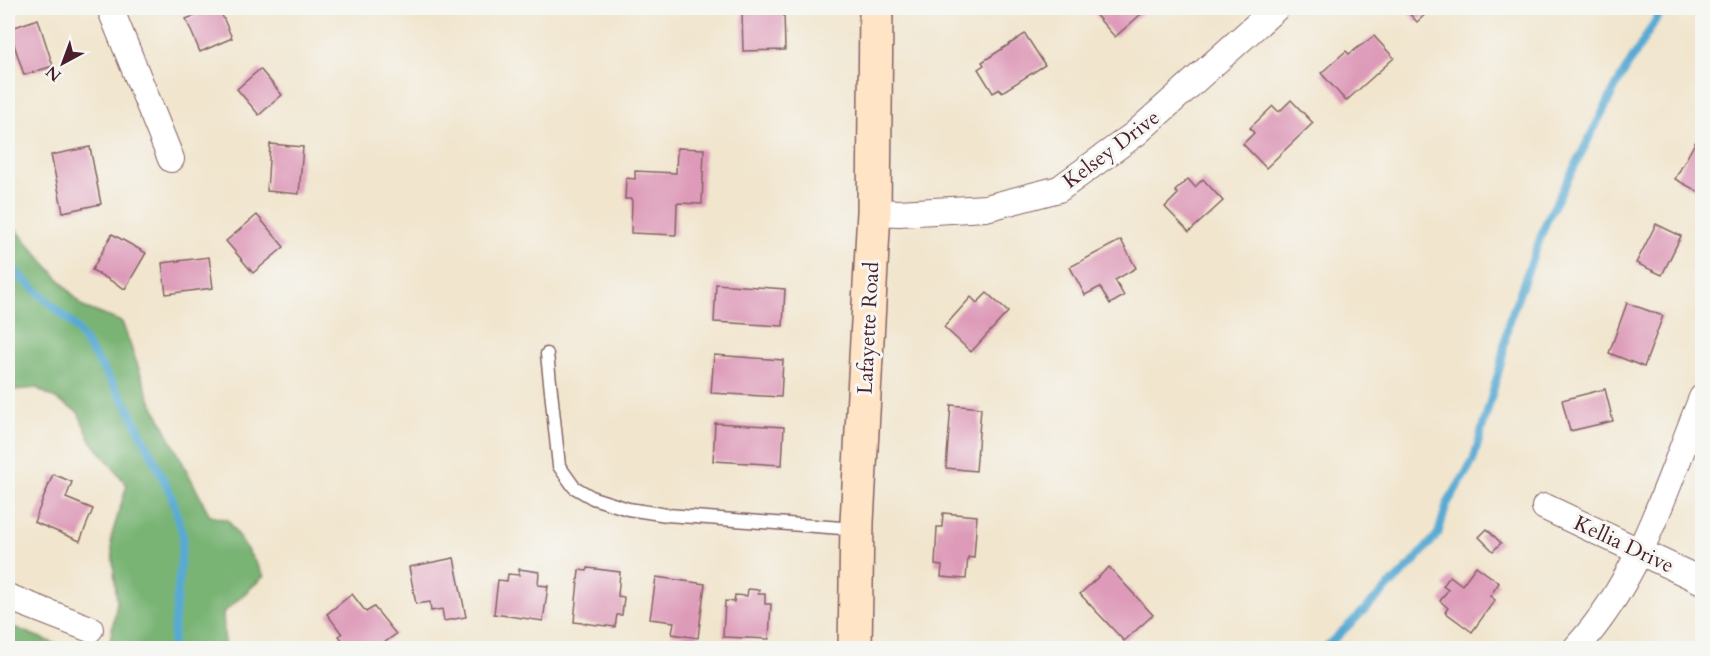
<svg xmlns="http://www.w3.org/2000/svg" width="1710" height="656" font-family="Cardo,serif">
	<rect width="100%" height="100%" fill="#f6f6f2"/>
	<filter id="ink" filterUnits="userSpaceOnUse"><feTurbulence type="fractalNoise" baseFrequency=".0167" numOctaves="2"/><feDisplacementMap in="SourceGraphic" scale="12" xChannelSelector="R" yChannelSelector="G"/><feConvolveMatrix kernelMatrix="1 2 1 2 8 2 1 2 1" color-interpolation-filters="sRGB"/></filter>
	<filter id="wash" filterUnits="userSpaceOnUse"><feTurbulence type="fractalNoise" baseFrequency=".008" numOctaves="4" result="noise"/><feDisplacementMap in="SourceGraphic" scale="24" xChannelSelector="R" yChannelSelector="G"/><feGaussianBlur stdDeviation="1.35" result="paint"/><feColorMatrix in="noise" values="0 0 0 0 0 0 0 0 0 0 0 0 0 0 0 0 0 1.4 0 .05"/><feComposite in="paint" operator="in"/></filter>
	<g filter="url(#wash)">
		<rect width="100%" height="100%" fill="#f1e5cd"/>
		<!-- forest -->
		<g fill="#79b474" stroke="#626a50" stroke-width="1.5">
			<polygon points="8,212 8,220 83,307 122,322 149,397 210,516 228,520 264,576 223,613 225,648 87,648 110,642 117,602 111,538 127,485 90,439 78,412 37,388 13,390 8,395"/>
			<polygon points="8,625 66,648 8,648"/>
		</g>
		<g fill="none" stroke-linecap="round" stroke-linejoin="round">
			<!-- stream -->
			<g stroke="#58aad3" stroke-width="8">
				<polyline points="8,265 74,325 128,407 172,497 183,536 172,648"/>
				<polyline points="1325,648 1410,566 1438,534 1447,504 1473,461 1501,363 1508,324 1547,220 1617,84 1663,8"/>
			</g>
		</g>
		<g id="blocks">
			<!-- building -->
			<g fill="#de9bb9">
				<polygon points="213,8 219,8 232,38 200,52 186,19"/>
				<polygon points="1098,8 1148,8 1115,37 1093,12"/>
				<polygon points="1404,8 1432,8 1417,22"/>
				<polygon points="784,11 785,50 743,51 742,12"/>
				<polygon points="38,19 53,66 24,75 9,29"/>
				<polygon points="1025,34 1045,65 1002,92 1000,89 993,93 978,69 984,65 982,62"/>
				<polygon points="1374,36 1394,58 1346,101 1321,73 1346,51 1349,54"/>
				<polygon points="260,69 282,95 259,115 237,89"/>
				<polygon points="1291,100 1313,123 1266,168 1243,144 1254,133 1250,128 1273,106 1279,112"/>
				<polygon points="1700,134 1702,186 1699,192 1675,179"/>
				<polygon points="270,144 303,147 299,194 267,191"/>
				<polygon points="90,147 101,204 63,212 51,155"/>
				<polygon points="677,148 704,149 702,204 677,203 676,235 631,233 632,199 625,199 626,178 635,179 635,171 676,173"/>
				<polygon points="1188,179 1195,187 1203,179 1223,201 1189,232 1165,207 1178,194 1175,191"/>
				<polygon points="257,215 284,247 253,273 226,241"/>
				<polygon points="1656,224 1681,236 1662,275 1636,263"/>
				<polygon points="112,234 146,253 125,289 92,270"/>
				<polygon points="1121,240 1136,268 1115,280 1124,296 1110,304 1100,287 1085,295 1070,267"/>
				<polygon points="209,257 213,288 166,294 162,263"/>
				<polygon points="716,284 785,289 783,326 714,322"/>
				<polygon points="987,293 1008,312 971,352 944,327 971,297 977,303"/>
				<polygon points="1627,303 1663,316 1644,367 1609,353"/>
				<polygon points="714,355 783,360 781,397 711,393"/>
				<polygon points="1605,389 1613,421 1570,431 1562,400"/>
				<polygon points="951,405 981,408 976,471 946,468"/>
				<polygon points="715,423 784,427 782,465 713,461"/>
				<polygon points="53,474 72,482 66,498 93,509 80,541 34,522"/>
				<polygon points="943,513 977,516 974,558 968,557 966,579 941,577 942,566 935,565 937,527 942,527"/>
				<polygon points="1487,529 1501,543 1493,551 1479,537"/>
				<polygon points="454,558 466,617 444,621 442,609 431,611 430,602 416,604 409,567"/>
				<polygon points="1476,566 1499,583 1490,596 1495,600 1472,632 1445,612 1448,608 1440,601 1448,590 1443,586 1450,576 1462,585"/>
				<polygon points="1109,567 1153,615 1124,641 1080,594"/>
				<polygon points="588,568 620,572 618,596 624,597 622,615 617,615 615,627 574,622 579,570 587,571"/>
				<polygon points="519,569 539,572 538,585 548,586 543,621 494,614 498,580 507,581 508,574 519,575"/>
				<polygon points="656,577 705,584 698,638 672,634 674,622 650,619"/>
				<polygon points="748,589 759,590 758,594 765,594 765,604 771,604 769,639 723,637 725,601 734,602 735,595 747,596"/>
				<polygon points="352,594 366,612 374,607 396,634 377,648 348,648 339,636 342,634 327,614"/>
			</g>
		</g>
	</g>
	<g filter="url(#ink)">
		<use href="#blocks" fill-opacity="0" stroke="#846464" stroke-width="1.5"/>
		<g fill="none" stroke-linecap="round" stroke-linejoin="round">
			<!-- lane casing -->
			<g stroke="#846464" stroke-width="15">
				<polyline id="lane" points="547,354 559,466 574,487 593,498 628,509 667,515 855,529"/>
			</g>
			<!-- street casing -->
			<g stroke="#846464" stroke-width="28">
				<g id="street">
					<polyline points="110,8 171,159"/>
					<polyline points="874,212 899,213 986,208 1059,189 1135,134 1276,8"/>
					<polyline points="1545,507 1702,581"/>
					<polyline points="8,597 90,629"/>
					<path d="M1576 648C1640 579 1667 484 1702 398"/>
				</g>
			</g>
			<!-- secondary casing -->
			<g stroke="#846464" stroke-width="36">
				<polyline id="secondary" points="855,648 857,522 874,212 876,8"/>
			</g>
			<!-- lane -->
			<use href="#lane" stroke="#fff" stroke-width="12"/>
			<!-- street -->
			<use href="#street" stroke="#fff" stroke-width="26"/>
			<!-- secondary -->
			<use href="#secondary" stroke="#ffe4c6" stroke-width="33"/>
		</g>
	</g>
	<g text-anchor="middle" stroke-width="6" stroke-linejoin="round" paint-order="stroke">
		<!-- street labels -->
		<g font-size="21" fill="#4a1f2b" stroke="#f6f6f2">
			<text transform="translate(1111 149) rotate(-37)" y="7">Kelsey Drive</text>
			<text transform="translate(868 328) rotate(-87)" y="7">Lafayette Road</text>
			<text transform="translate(1624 544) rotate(25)" y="7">Kellia Drive</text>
		</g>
	</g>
	<!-- margin -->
	<rect width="1710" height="656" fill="none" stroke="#f6f6f2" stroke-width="30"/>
	<!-- north arrow -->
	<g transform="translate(63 63) rotate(221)" stroke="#f6f6f2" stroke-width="4.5" paint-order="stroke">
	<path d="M0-4.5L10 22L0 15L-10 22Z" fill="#4a1f2b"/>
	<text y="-9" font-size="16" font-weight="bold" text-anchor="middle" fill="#4a1f2b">N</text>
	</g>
</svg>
